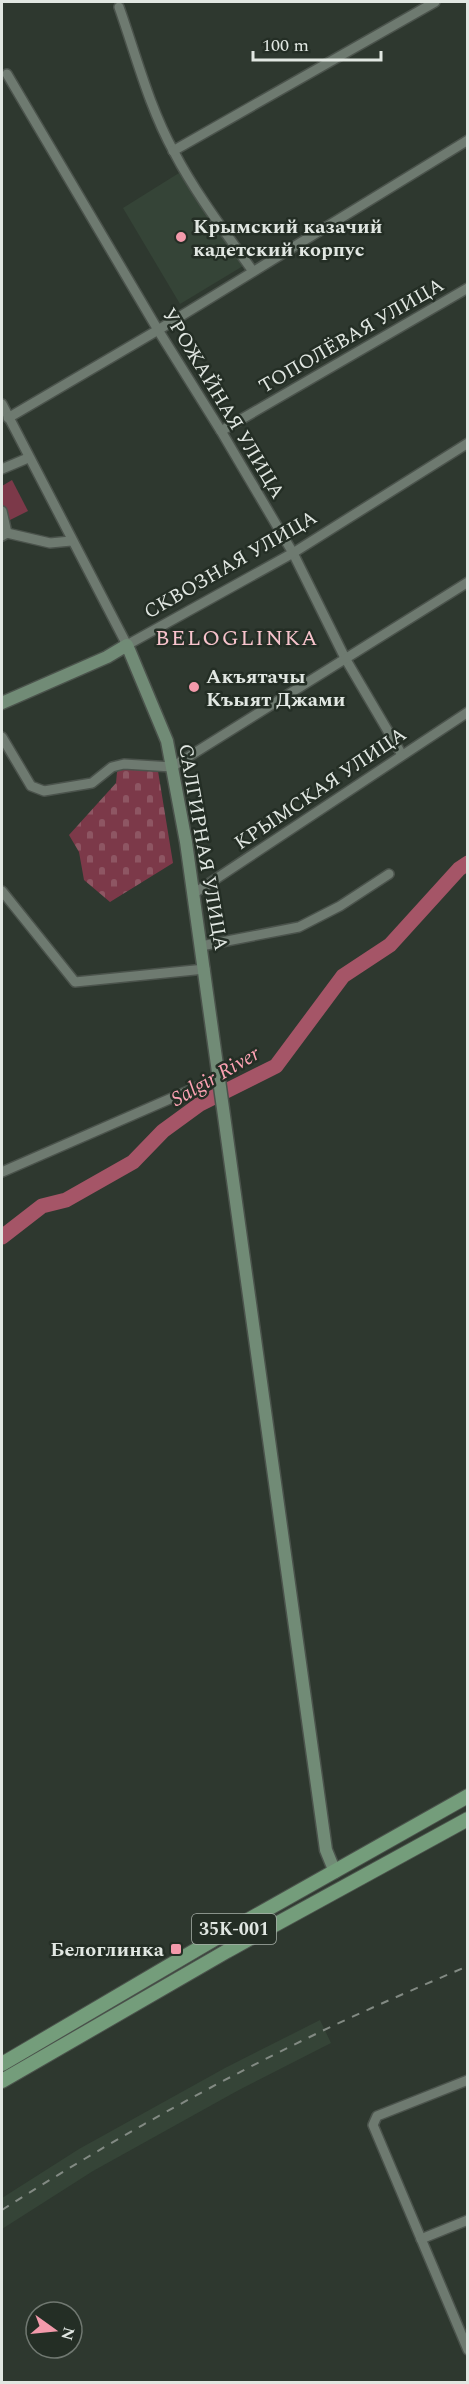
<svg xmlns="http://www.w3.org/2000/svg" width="469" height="2384" font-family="Spectral,serif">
	<defs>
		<pattern id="cemetery-stones" width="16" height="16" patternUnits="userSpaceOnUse" patternTransform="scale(1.5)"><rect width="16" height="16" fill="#7c3949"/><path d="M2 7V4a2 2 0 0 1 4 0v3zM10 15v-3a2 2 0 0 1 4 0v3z" fill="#8e5663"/></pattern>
	</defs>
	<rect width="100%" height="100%" fill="#2e382f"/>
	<!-- built -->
	<g fill="#354437">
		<polygon points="179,173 243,266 180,304 123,208"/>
		<polygon points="320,2020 331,2043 237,2091 93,2171 2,2229 2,2198 79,2149 225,2068"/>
	</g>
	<!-- grass -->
	<polygon fill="#7c3949" points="12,480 28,511 10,520 2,504 2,486"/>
	<!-- cemetery -->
	<polygon fill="url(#cemetery-stones)" points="124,766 158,771 173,863 110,902 84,880 79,852 69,835 116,783 117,772"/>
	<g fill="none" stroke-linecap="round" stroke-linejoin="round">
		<!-- river -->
		<polyline stroke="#a55567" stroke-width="15" points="2,1237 42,1206 66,1200 133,1162 163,1131 200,1104 276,1066 343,976 390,945 459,869 468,863"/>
		<!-- minor casing -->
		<g stroke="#4b534c" stroke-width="12">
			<g id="minor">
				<path d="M119 7C136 55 149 107 174 152 196 194 225 232 252 270"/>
				<polyline points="7,74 158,330 221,431 293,553 345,658 402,755"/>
				<polyline points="173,151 435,2"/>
				<polyline points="2,404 127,645 293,553 468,443"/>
				<polyline points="8,418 158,330 468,140"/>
				<polyline points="221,431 468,288"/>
				<polyline points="2,469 28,458"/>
				<polyline points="2,511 7,533"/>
				<polyline points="2,536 7,533 50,543 71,541"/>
				<polyline points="2,737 31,786 44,791 92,783 112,767 124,764 172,767 468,582"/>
				<polyline points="2,891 75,982 205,969"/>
				<polyline points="193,894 468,712"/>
				<polyline points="201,946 299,927 340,906 389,874"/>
				<polyline points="2,1172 220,1077"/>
				<polyline points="468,2080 377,2116 373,2125 468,2350"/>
				<polyline points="421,2239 468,2220"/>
			</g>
		</g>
		<!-- secondary casing -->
		<g stroke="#4b534c" stroke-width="15">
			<polyline id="secondary" points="2,703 107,657 127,645 167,741 186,842 326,1850 335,1872"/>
		</g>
		<!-- primary casing -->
		<g stroke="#4b534c" stroke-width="16">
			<g id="primary">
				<polyline points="2,2064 218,1937 468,1796"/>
				<polyline points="2,2081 227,1951 468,1819"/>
			</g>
		</g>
		<!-- minor -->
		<use href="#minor" stroke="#6e7a70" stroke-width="9"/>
		<!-- secondary -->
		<use href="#secondary" stroke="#718b76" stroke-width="12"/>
		<!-- primary -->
		<use href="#primary" stroke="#749d7b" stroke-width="14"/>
		<!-- rail -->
		<path stroke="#828a83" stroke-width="2" stroke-dasharray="8 8" stroke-linecap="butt" d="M2 2210C105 2144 212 2084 322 2031 370 2008 419 1987 468 1966"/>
	</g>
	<!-- markers -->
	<g fill="#f39aab" stroke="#242e25" stroke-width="2">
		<circle cx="181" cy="237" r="6"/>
		<circle cx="194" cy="687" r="6"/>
		<rect x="170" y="1943" width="12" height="12" rx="3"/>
	</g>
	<g text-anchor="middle" stroke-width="5" stroke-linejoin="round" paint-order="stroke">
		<!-- shield labels -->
		<rect fill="#242e25" stroke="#a8b0a9" stroke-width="1.5" x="192" y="1914" width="84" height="30" rx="4.5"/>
		<g font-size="18" font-weight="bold" fill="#e1e7e2">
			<text x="234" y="1935">35К-001</text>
		</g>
		<!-- poi labels -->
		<g font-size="20" font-weight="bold" fill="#e1e7e2" stroke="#242e25" text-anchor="start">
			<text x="193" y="233">Крымский казачий<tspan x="193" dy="23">кадетский корпус</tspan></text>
			<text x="206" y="683">Акъятачы<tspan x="206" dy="23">Къыят Джами</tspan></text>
			<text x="164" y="1956" text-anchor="end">Белоглинка</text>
		</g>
		<!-- street labels -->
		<g font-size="20" fill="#e1e7e2" stroke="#242e25">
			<text transform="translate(351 335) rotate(-30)" y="7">ТОПОЛЁВАЯ УЛИЦА</text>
			<text transform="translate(224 403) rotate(59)" y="7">УРОЖАЙНАЯ УЛИЦА</text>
			<text transform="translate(230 564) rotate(-30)" y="7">СКВОЗНАЯ УЛИЦА</text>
			<text transform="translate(320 788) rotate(-34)" y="7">КРЫМСКАЯ УЛИЦА</text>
			<text transform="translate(204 847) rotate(80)" y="7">САЛГИРНАЯ УЛИЦА</text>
		</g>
		<!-- water labels -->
		<g font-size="21" font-style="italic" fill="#fca2b3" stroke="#242e25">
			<text transform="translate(215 1076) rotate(-30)" y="7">Salgir River</text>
		</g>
		<!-- quarter labels -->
		<g font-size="22" letter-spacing="1.5" fill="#f7c3cc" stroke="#242e25">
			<text x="237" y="645">BELOGLINKA</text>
		</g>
	</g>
	<!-- border -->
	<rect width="469" height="2384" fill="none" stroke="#e1e7e2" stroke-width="6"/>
	<!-- north arrow -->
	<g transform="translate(54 2330) rotate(105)"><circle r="28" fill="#242e25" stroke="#707871" stroke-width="1.5"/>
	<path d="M0-4.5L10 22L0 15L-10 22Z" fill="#f39aab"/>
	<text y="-9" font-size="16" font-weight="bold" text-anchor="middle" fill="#e1e7e2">N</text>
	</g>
	<!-- scale -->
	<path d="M253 51v9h128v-9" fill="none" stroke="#e1e7e2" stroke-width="3"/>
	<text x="262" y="51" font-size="18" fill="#e1e7e2" stroke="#242e25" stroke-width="4.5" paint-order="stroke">100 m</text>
</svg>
